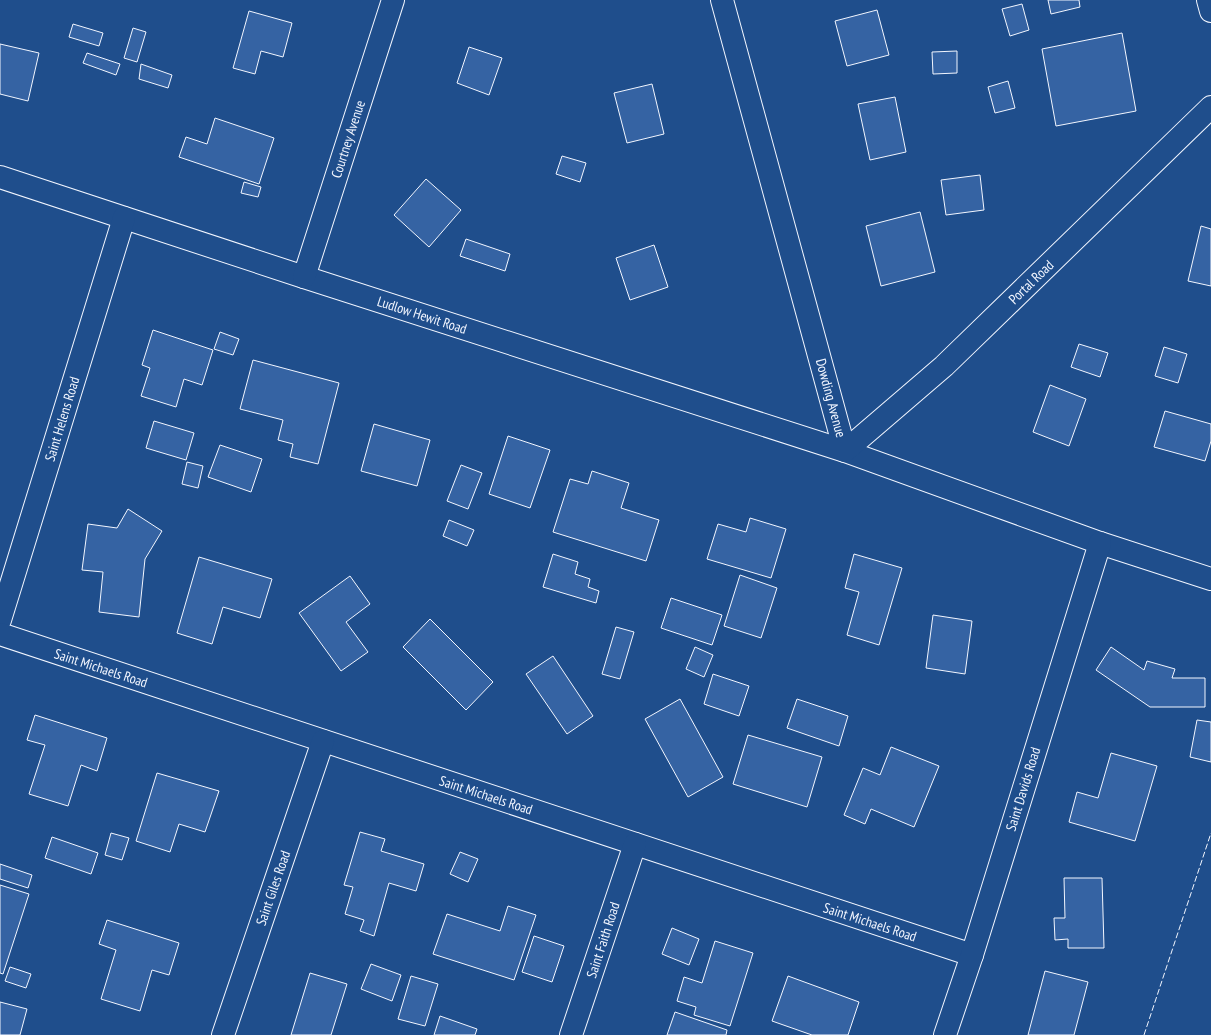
<svg xmlns="http://www.w3.org/2000/svg" width="1211" height="1035" font-family="'PT Sans Narrow',sans-serif">
	<rect width="100%" height="100%" fill="#1f4e8c"/>
	<!-- building -->
	<g fill="#3563a3" stroke="#f2f6ff">
		<polygon points="1048,0 1079,0 1080,7 1051,14"/>
		<polygon points="1022,4 1029,30 1010,36 1002,9"/>
		<polygon points="877,10 889,55 847,66 835,21"/>
		<polygon points="249,11 292,23 283,57 261,51 255,74 233,68"/>
		<polygon points="73,24 103,33 99,46 69,37"/>
		<polygon points="133,28 146,32 137,62 124,58"/>
		<polygon points="1122,33 1136,111 1056,126 1042,49"/>
		<polygon points="0,44 39,53 28,101 0,94"/>
		<polygon points="469,47 502,58 489,95 457,83"/>
		<polygon points="957,51 957,73 933,74 932,52"/>
		<polygon points="87,53 120,64 116,75 83,63"/>
		<polygon points="141,64 172,75 168,88 139,79"/>
		<polygon points="1008,81 1015,108 995,113 988,87"/>
		<polygon points="652,84 664,134 627,143 614,93"/>
		<polygon points="895,97 906,152 870,160 858,104"/>
		<polygon points="215,118 274,138 259,184 179,157 186,137 207,144"/>
		<polygon points="562,156 586,163 580,182 556,174"/>
		<polygon points="980,175 984,210 946,215 941,180"/>
		<polygon points="426,179 461,210 429,247 394,215"/>
		<polygon points="244,182 261,187 258,197 241,193"/>
		<polygon points="920,212 935,272 881,286 866,226"/>
		<polygon points="1201,226 1211,229 1211,286 1188,281"/>
		<polygon points="466,239 510,254 505,271 460,256"/>
		<polygon points="654,245 668,287 630,300 616,258"/>
		<polygon points="153,330 213,350 202,385 184,379 176,407 141,396 150,368 142,365"/>
		<polygon points="220,332 239,339 233,355 214,349"/>
		<polygon points="1079,344 1108,353 1100,377 1071,367"/>
		<polygon points="1164,347 1187,354 1178,383 1155,376"/>
		<polygon points="253,360 339,383 318,464 290,457 293,444 278,440 283,420 240,409"/>
		<polygon points="1050,385 1086,399 1069,446 1033,432"/>
		<polygon points="1165,411 1211,424 1211,441 1205,461 1154,447"/>
		<polygon points="154,421 194,433 186,460 146,448"/>
		<polygon points="374,424 430,440 417,486 361,471"/>
		<polygon points="508,436 550,450 530,508 489,494"/>
		<polygon points="220,445 262,459 251,492 208,477"/>
		<polygon points="187,462 203,466 198,488 182,484"/>
		<polygon points="461,465 482,473 468,509 447,501"/>
		<polygon points="592,471 629,483 621,508 659,520 646,561 553,532 570,479 588,484"/>
		<polygon points="128,509 162,531 145,559 139,617 99,612 103,572 82,570 88,524 117,528"/>
		<polygon points="750,518 786,529 771,578 707,559 718,524 746,532"/>
		<polygon points="449,520 474,530 467,546 443,536"/>
		<polygon points="553,554 578,562 575,574 590,579 588,587 599,591 596,603 543,587"/>
		<polygon points="854,554 902,568 879,645 847,635 859,592 845,588"/>
		<polygon points="199,557 272,579 260,618 223,607 212,644 177,633"/>
		<polygon points="740,575 777,588 761,638 724,626"/>
		<polygon points="350,576 370,604 346,622 368,652 341,671 299,613"/>
		<polygon points="671,598 722,615 712,645 661,628"/>
		<polygon points="933,615 972,621 965,674 926,668"/>
		<polygon points="430,619 493,682 466,710 403,647"/>
		<polygon points="616,627 634,632 620,679 602,674"/>
		<polygon points="695,647 713,655 704,677 686,669"/>
		<polygon points="1111,647 1144,670 1147,661 1175,669 1172,678 1205,678 1205,707 1150,707 1096,670"/>
		<polygon points="553,656 593,716 567,734 526,674"/>
		<polygon points="713,674 749,686 739,716 704,704"/>
		<polygon points="680,699 723,777 688,797 645,719"/>
		<polygon points="797,699 848,716 839,746 787,728"/>
		<polygon points="35,715 107,738 97,771 81,765 68,806 29,794 45,745 27,740"/>
		<polygon points="1197,720 1211,722 1211,762 1190,757"/>
		<polygon points="748,735 822,757 807,807 733,784"/>
		<polygon points="891,747 939,766 914,827 871,809 865,824 844,815 863,768 880,775"/>
		<polygon points="1111,753 1157,766 1135,841 1069,822 1077,792 1098,798"/>
		<polygon points="157,773 219,791 205,832 179,824 170,852 136,841"/>
		<polygon points="360,832 385,839 381,851 424,864 416,891 389,883 374,936 360,931 364,920 345,914 353,887 344,885"/>
		<polygon points="111,833 129,838 122,860 105,855"/>
		<polygon points="52,837 98,853 91,874 45,858"/>
		<polygon points="460,852 478,859 468,882 450,874"/>
		<polygon points="0,864 32,875 28,888 0,879"/>
		<polygon points="1064,878 1102,878 1104,948 1068,948 1068,939 1055,940 1054,918 1065,918"/>
		<polygon points="0,885 29,894 3,974 0,973"/>
		<polygon points="508,906 536,915 514,980 433,954 447,914 500,931"/>
		<polygon points="107,920 179,943 169,975 152,970 140,1011 101,999 116,950 99,944"/>
		<polygon points="672,928 699,939 689,965 662,954"/>
		<polygon points="534,936 564,946 552,982 522,972"/>
		<polygon points="715,941 753,953 730,1026 694,1015 696,1007 677,1001 684,977 702,983"/>
		<polygon points="371,964 401,975 392,1001 361,989"/>
		<polygon points="10,967 31,974 26,988 5,981"/>
		<polygon points="1045,971 1088,982 1074,1035 1028,1035"/>
		<polygon points="310,973 347,984 331,1035 291,1035"/>
		<polygon points="411,976 438,984 425,1026 398,1019"/>
		<polygon points="788,976 859,1002 848,1035 812,1035 772,1021"/>
		<polygon points="0,1002 27,1009 20,1035 0,1035"/>
		<polygon points="675,1012 727,1030 726,1035 667,1035"/>
		<polygon points="440,1016 477,1029 475,1035 434,1035"/>
	</g>
	<g fill="none" stroke-linecap="round" stroke-linejoin="round">
		<!-- street casing -->
		<g stroke="#f2f6ff" stroke-width="24">
			<g id="street">
				<polyline points="722,0 845,451 1100,543 1211,579"/>
				<polyline points="1208,0 1211,11"/>
				<polyline points="0,177 304,277 845,451 944,366 1211,107"/>
				<polyline points="304,277 393,0"/>
				<polyline points="0,620 124,218"/>
				<polyline points="0,634 972,955"/>
				<polyline points="223,1035 323,741"/>
				<polyline points="571,1035 635,844"/>
				<polyline points="945,1035 972,955 1100,543"/>
			</g>
		</g>
		<!-- street -->
		<use href="#street" stroke="#1f4e8c" stroke-width="22"/>
		<!-- fence -->
		<polyline stroke="#f2f6ff" stroke-width="1" stroke-dasharray="6 2.5" stroke-linecap="butt" points="1144,1035 1211,833"/>
	</g>
	<g text-anchor="middle" stroke-width="4" stroke-linejoin="round" paint-order="stroke">
		<!-- street labels -->
		<g font-size="14" fill="#f2f6ff" stroke="#1f4e8c">
			<text transform="translate(348 139) rotate(-72)" y="5">Courtney Avenue</text>
			<text transform="translate(1031 282) rotate(-44)" y="5">Portal Road</text>
			<text transform="translate(422 315) rotate(18)" y="5">Ludlow Hewit Road</text>
			<text transform="translate(831 398) rotate(75)" y="5">Dowding Avenue</text>
			<text transform="translate(62 419) rotate(-73)" y="5">Saint Helens Road</text>
			<text transform="translate(101 668) rotate(18)" y="5">Saint Michaels Road</text>
			<text transform="translate(1023 789) rotate(-73)" y="5">Saint Davids Road</text>
			<text transform="translate(486 795) rotate(18)" y="5">Saint Michaels Road</text>
			<text transform="translate(273 888) rotate(-71)" y="5">Saint Giles Road</text>
			<text transform="translate(870 922) rotate(18)" y="5">Saint Michaels Road</text>
			<text transform="translate(603 940) rotate(-72)" y="5">Saint Faith Road</text>
		</g>
	</g>
</svg>
